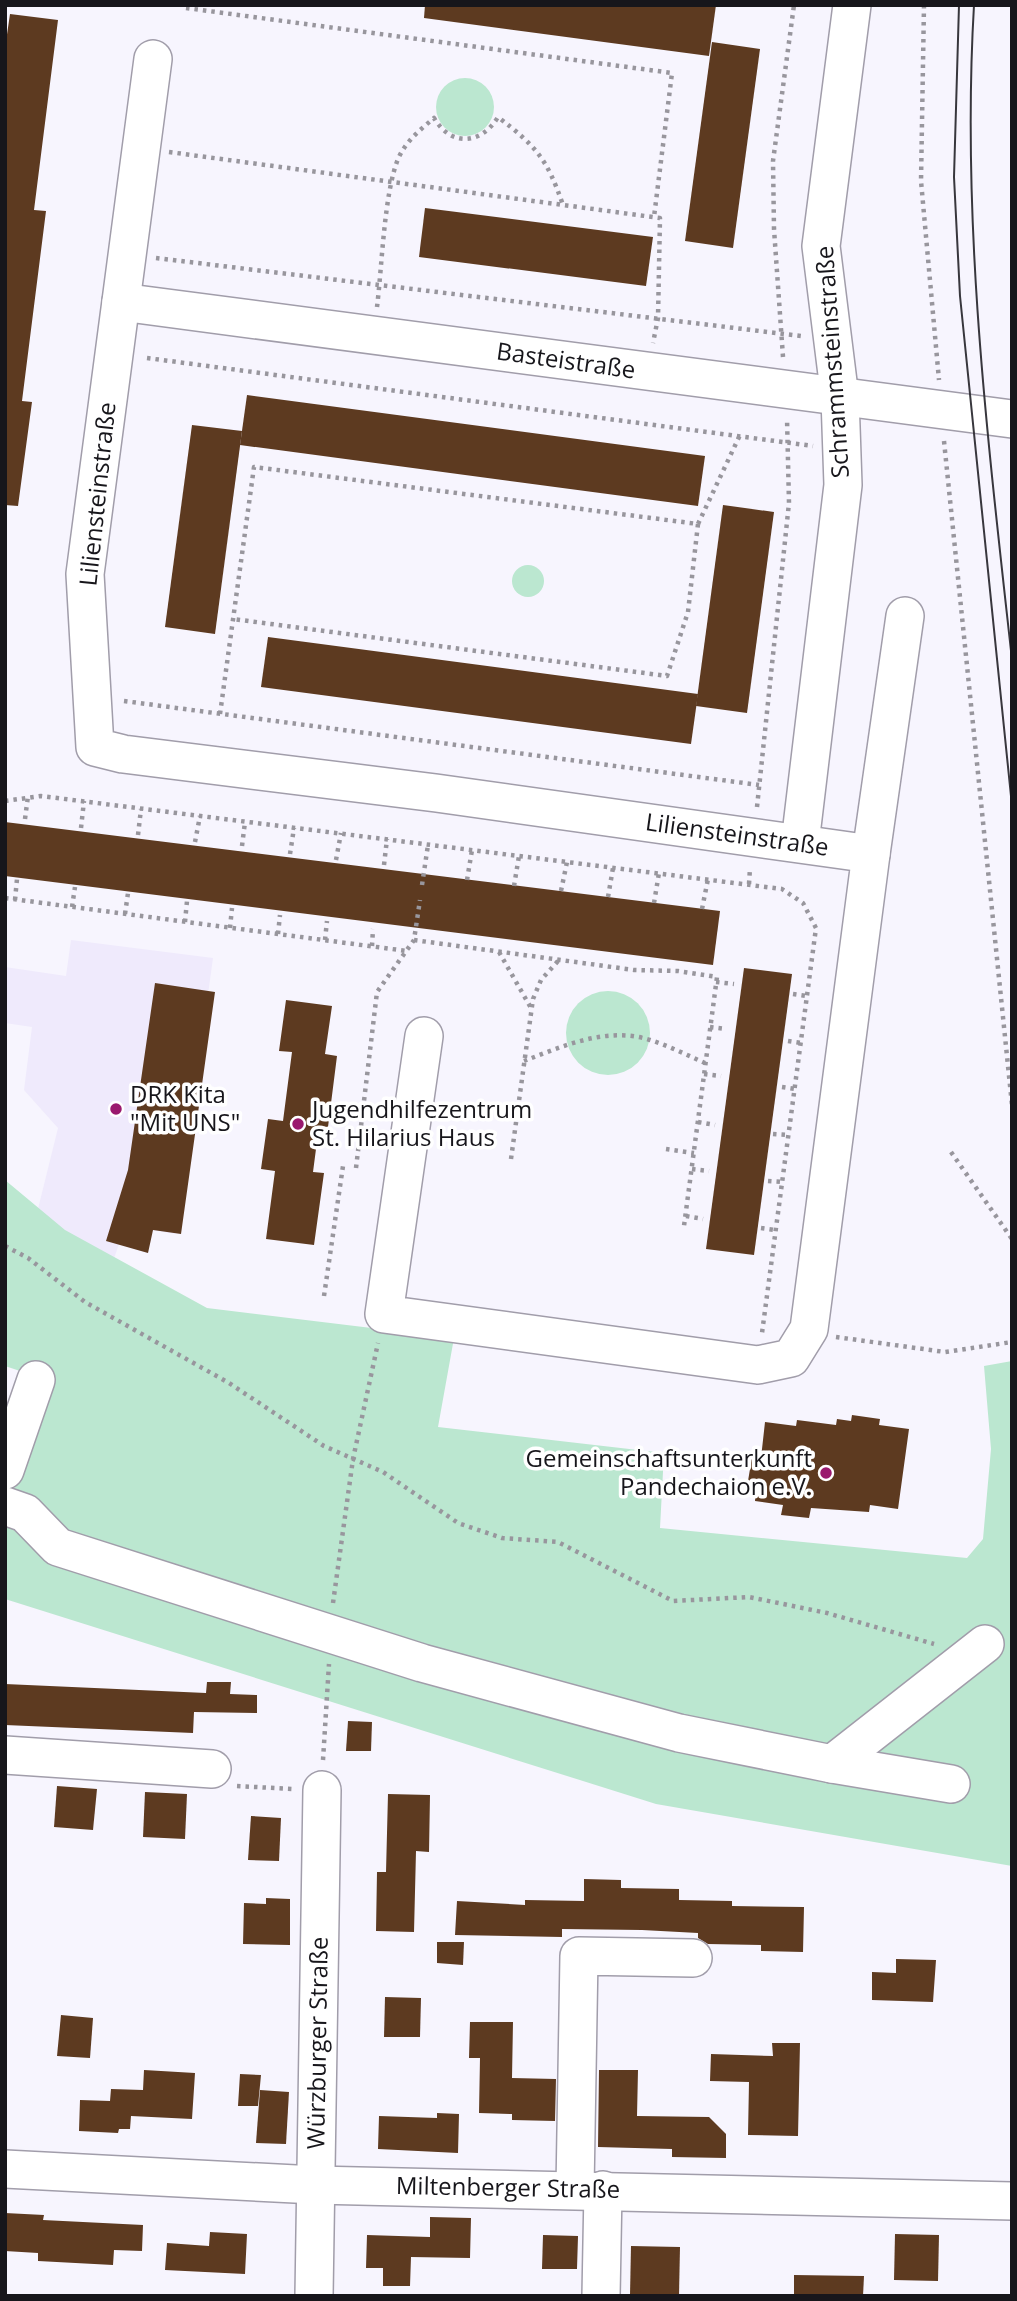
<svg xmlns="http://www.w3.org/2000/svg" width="1017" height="2301" font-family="'Open Sans',sans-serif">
	<rect width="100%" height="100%" fill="#f7f5fe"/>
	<!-- built -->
	<polygon fill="#efeafc" points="71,940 213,958 175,1234 153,1230 148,1253 119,1244 109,1273 35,1221 58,1128 24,1090 32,1027 5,1023 5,967 66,976"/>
	<!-- green -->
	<g fill="#bbe7d0">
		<circle cx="465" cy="107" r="29"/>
		<circle cx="528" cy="581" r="16"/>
		<circle cx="608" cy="1033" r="42"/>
		<polygon points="5,1180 65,1230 207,1308 454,1338 438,1427 664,1453 660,1528 967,1558 983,1539 991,1449 984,1366 1012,1361 1012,1866 656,1804 5,1599 5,1515 50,1381 5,1366"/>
	</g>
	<!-- building -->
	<g fill="#5d3a20">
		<polygon points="425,5 716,5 709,56 424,18"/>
		<polygon points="10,14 58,20 34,210 46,211 22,401 32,402 18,506 5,505 5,48"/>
		<polygon points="712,42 760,49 733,248 685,241"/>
		<polygon points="425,208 653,237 646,286 419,257"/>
		<polygon points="247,395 705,456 698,506 240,445"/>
		<polygon points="192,425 242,431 215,634 165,627"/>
		<polygon points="723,505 774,512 747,713 696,706"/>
		<polygon points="268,637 698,694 691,744 261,687"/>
		<polygon points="5,822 720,911 713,965 5,876"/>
		<polygon points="744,968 792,974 754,1255 706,1249"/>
		<polygon points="155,983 215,992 181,1234 153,1230 148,1253 106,1241 128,1170"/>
		<polygon points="286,1000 332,1006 325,1054 337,1056 328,1127 319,1126 313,1172 324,1173 314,1245 266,1239 275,1171 261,1169 268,1119 283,1121 292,1052 279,1051"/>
		<polygon points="852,1415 880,1419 879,1425 909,1429 898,1509 870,1505 869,1512 811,1508 809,1518 781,1515 783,1505 755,1501 756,1488 747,1487 752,1457 761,1458 765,1422 796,1426 797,1420 836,1425 837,1419 851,1421"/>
		<polygon points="207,1682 231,1682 230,1694 257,1695 257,1713 194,1712 193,1733 5,1725 5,1684 206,1693"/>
		<polygon points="348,1721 372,1722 371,1751 346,1751"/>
		<polygon points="57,1786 97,1789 93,1830 54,1827"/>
		<polygon points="145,1792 187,1794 185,1839 143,1837"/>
		<polygon points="388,1794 430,1795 429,1852 416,1851 414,1932 376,1931 377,1872 386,1872"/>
		<polygon points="251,1816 281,1818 279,1861 248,1860"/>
		<polygon points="584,1879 621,1880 621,1888 679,1889 679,1900 732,1901 732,1906 804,1907 803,1952 761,1951 761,1945 708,1944 698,1938 698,1933 642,1930 562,1929 562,1937 455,1935 457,1901 525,1905 525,1900 584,1901"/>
		<polygon points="266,1898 290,1899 290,1945 243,1944 244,1903 266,1904"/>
		<polygon points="437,1942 464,1942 463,1965 437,1963"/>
		<polygon points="896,1959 936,1960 933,2002 872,2000 872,1972 896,1973"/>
		<polygon points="385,1997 421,1998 420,2037 384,2037"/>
		<polygon points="61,2015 93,2018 90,2058 57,2056"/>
		<polygon points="470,2022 513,2022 512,2078 556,2079 555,2121 512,2120 512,2114 479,2113 480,2058 469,2058"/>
		<polygon points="772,2043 800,2043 798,2136 748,2135 749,2082 710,2081 711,2054 773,2056"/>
		<polygon points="144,2070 195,2073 192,2119 131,2116 130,2129 119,2129 118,2133 79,2131 80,2100 110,2101 111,2089 143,2090"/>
		<polygon points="599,2070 638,2070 637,2116 709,2117 726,2134 726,2158 672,2157 672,2149 598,2147"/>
		<polygon points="240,2074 261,2075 258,2106 238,2106"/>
		<polygon points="260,2090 289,2092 286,2144 256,2143"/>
		<polygon points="437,2113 459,2114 458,2153 378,2149 379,2116 437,2118"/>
		<polygon points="5,2213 44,2215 43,2220 143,2225 142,2251 114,2250 113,2265 38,2261 38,2253 5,2251"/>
		<polygon points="430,2217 471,2218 470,2258 411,2257 410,2286 383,2286 383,2268 366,2268 367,2235 430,2237"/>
		<polygon points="210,2232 247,2234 245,2274 165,2270 167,2243 209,2246"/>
		<polygon points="895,2234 939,2235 938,2281 894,2280"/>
		<polygon points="543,2235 578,2236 577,2269 542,2269"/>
		<polygon points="631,2246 680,2247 679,2296 630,2295"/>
		<polygon points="794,2275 864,2276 863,2296 794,2296"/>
	</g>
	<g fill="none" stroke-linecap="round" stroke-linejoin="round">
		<!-- minor casing -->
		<g stroke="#a19daa" stroke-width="40">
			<g id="minor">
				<polyline points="153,59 85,574 95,747 123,754 436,793 871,854 809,1329 791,1358 758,1365 384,1314 424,1036"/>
				<polyline points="121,302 1012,419"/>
				<polyline points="800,843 843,485 840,398 821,246 852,5"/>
				<polyline points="871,854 905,616"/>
				<polyline points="5,1470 36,1380"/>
				<polyline points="5,1506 25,1513 58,1547 422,1663 679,1733 832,1764 985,1644"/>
				<polyline points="5,1755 212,1769"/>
				<polyline points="832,1764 951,1784"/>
				<polyline points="5,2169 315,2185 1012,2201"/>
				<polyline points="575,2189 579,1956 693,1958"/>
				<polyline points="314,2296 322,1790"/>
				<polyline points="601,2296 603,2190"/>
			</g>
		</g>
		<!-- path -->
		<g stroke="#98969d" stroke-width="4.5" stroke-dasharray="3.5 5" stroke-linecap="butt">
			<polyline points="924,5 921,181 939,380"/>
			<polyline points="186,8 672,73 654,217"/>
			<polyline points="169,152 660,218 658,318 653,343"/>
			<polyline points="156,258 801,336"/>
			<path d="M377 307C382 267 384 194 398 159 406 141 420 130 434 118 451 147 481 145 498 117 537 147 547 159 563 205"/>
			<polyline points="783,357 774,229 773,161 794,5"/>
			<polyline points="147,358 813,446"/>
			<polyline points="944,441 1012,1105"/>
			<polyline points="698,524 740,435"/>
			<polyline points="124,701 759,785"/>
			<polyline points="220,714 254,467 698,524 688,612 667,676 233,619"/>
			<polyline points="5,801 41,796 782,889 803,903 816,928 762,1333"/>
			<polyline points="757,807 789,503 787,418"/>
			<polyline points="25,819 28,796"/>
			<polyline points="81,828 84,801"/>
			<polyline points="138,835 141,809"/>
			<polyline points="195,842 200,816"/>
			<polyline points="242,846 245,822"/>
			<polyline points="290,854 294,828"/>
			<polyline points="336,860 341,833"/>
			<polyline points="384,865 387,839"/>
			<polyline points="467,880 472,850"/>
			<polyline points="749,884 750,868"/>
			<polyline points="422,885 428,845"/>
			<polyline points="514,886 519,856"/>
			<polyline points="561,891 567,862"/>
			<polyline points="608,897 613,868"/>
			<polyline points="5,898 407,951"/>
			<polyline points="15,900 17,879"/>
			<polyline points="654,903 659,873"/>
			<polyline points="72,907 75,887"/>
			<polyline points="702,909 708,879"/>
			<polyline points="125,914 128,893"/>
			<polyline points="185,922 187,901"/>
			<polyline points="230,928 232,908"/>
			<polyline points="278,934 280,915"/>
			<polyline points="325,940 327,921"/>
			<polyline points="414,940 634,970 678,971 717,977 684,1226"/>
			<polyline points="372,946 373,929"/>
			<polyline points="499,952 531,1008"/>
			<polyline points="716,982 734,984"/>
			<polyline points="793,994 807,996"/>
			<polyline points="710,1027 726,1029"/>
			<polyline points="788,1041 801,1043"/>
			<path d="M524 1061C563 1046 608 1026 650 1040 669 1046 687 1055 705 1063"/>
			<polyline points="704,1074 721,1076"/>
			<polyline points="782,1087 795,1089"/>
			<polyline points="698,1122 715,1125"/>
			<polyline points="773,1134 788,1135"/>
			<polyline points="666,1149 694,1153"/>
			<polyline points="951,1152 1012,1239"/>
			<polyline points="511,1159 533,999 541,980 558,961"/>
			<polyline points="356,1168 377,992 414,940 420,900"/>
			<polyline points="692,1169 709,1171"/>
			<polyline points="768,1181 782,1182"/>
			<polyline points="686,1216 703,1219"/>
			<polyline points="761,1228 775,1230"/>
			<polyline points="5,1246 28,1258 85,1302 229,1383 324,1446 383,1472 458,1523 502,1538 558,1542 673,1601 749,1597 827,1613 934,1644"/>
			<polyline points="324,1296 343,1166"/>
			<polyline points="836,1337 945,1352 1012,1342"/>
			<polyline points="333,1603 353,1459 378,1343"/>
			<polyline points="323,1760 329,1664"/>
			<polyline points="237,1786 292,1789"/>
		</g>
		<!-- minor -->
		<use href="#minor" stroke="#fff" stroke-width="37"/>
		<!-- tram -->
		<g stroke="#38373d" stroke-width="2">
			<polyline points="959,5 954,177 960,296 1012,806"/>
			<path d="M974 5C961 224 988 442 1012 660"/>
		</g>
	</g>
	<!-- markers -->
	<g fill="#9a196e" stroke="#fff" stroke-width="2.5">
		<circle cx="116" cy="1109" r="7"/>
		<circle cx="298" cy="1124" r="7"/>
		<circle cx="826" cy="1473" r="7"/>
	</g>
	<g text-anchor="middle" stroke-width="7" stroke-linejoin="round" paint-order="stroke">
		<!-- street labels -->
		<g font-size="24" fill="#17161b" stroke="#fff">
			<text transform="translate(566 361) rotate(8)" y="8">Basteistraße</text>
			<text transform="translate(833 362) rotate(-94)" y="8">Schrammsteinstraße</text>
			<text transform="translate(98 494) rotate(-84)" y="8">Liliensteinstraße</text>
			<text transform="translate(737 835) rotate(8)" y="8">Liliensteinstraße</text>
			<text transform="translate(318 2043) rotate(-89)" y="8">Würzburger Straße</text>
			<text transform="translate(508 2188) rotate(1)" y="8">Miltenberger Straße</text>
		</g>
		<!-- poi labels -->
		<g font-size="24" fill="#17161b" stroke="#fff" text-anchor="start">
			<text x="130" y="1103">DRK Kita<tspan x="130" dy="28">"Mit UNS"</tspan></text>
			<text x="312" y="1118">Jugendhilfezentrum<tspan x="312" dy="28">St. Hilarius Haus</tspan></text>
			<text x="812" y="1467" text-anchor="end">Gemeinschaftsunterkunft<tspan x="812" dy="28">Pandechaion e.V.</tspan></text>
		</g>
	</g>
	<!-- border -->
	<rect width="1017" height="2301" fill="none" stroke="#17161b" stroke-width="14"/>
</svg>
